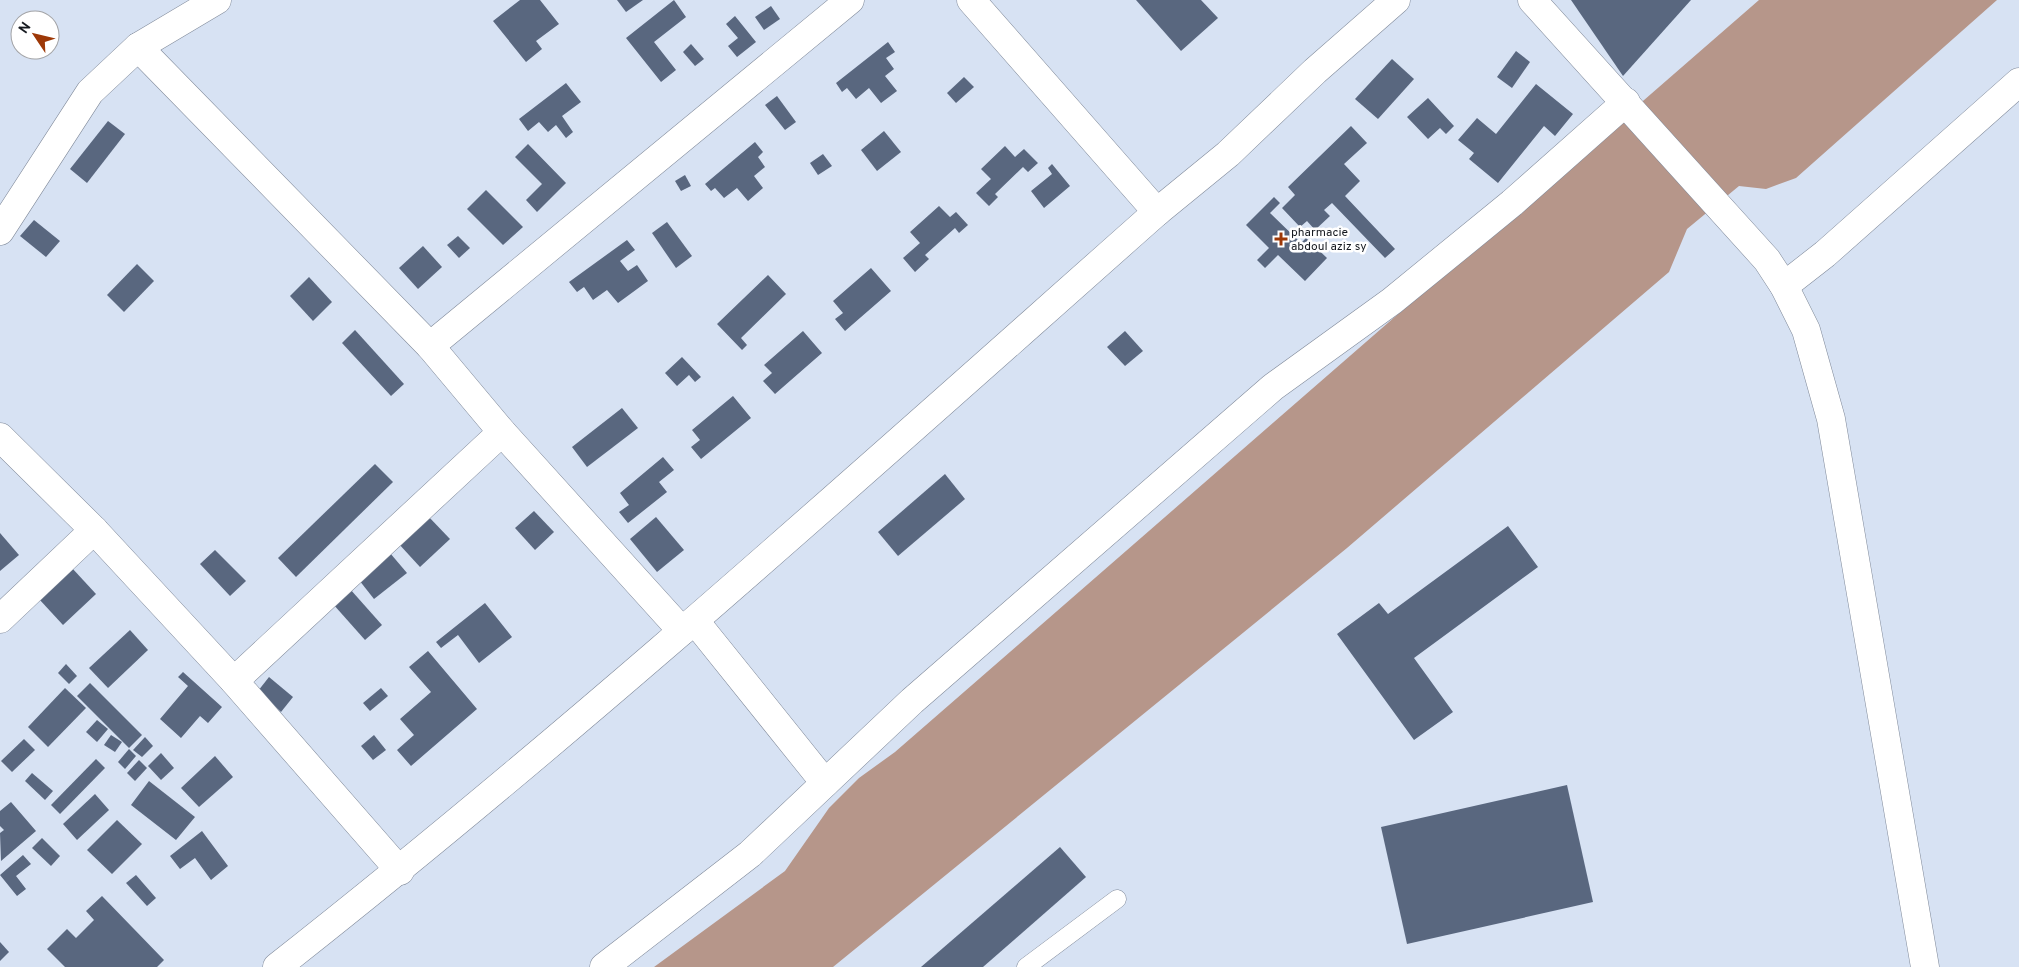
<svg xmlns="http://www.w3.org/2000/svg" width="2019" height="967" font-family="Overpass,sans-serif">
	<rect width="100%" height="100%" fill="#d7e2f3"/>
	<!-- water -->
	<polygon fill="#b6968a" points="1759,0 1997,0 1796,178 1766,189 1739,186 1687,229 1669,272 1347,548 833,967 654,967 785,871 829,808 859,778 895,752"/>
	<!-- building -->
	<g fill="#59677f">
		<polygon points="520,0 540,0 559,24 536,41 542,49 526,62 493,21"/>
		<polygon points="617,0 643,0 626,12"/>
		<polygon points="674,0 686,17 654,42 676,70 661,82 626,38"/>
		<polygon points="1136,0 1201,0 1218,18 1181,51"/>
		<polygon points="1571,0 1691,0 1623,76"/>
		<polygon points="771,6 780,19 764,30 755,17"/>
		<polygon points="735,16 756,42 737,57 728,46 738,38 726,24"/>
		<polygon points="888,42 895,52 886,58 894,69 885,76 897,91 881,103 869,88 856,99 847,88 842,92 836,83"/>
		<polygon points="691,44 704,59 695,66 683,52"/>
		<polygon points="1516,51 1530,62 1512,88 1497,77"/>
		<polygon points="1392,59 1414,79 1378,119 1355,99"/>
		<polygon points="964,77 974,87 956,103 947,93"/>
		<polygon points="566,83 581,102 562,116 573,132 566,138 556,125 548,132 539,122 528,131 519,119"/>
		<polygon points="1536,84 1573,114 1555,136 1544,126 1498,183 1469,159 1474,153 1458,140 1477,118 1496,134"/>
		<polygon points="777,96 796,122 785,130 765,105"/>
		<polygon points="1428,98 1454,126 1446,134 1440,128 1428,139 1407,117"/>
		<polygon points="108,121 125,134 87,183 70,169"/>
		<polygon points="1351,126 1367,143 1344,164 1360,181 1345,196 1395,249 1385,258 1332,203 1324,210 1330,216 1315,230 1307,221 1300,227 1282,208 1295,195 1288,187"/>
		<polygon points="884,131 901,152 877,171 861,150"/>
		<polygon points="755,142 763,152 758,157 765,167 754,176 763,188 748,201 737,188 724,198 715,188 711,191 705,184"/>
		<polygon points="528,144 566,183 537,212 526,200 542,184 515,157"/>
		<polygon points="1005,146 1015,157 1024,149 1038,163 1028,172 1023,167 995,194 998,197 989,206 976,193 991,179 981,169"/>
		<polygon points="823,154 832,166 818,175 810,163"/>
		<polygon points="1052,164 1070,186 1044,208 1031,191 1052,174 1048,168"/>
		<polygon points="685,175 691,186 681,191 675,181"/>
		<polygon points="486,190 523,227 503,245 467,209"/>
		<polygon points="1274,197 1280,203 1270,213 1301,243 1306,238 1327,258 1305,281 1278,255 1265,268 1257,260 1269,248 1246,225"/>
		<polygon points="939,206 950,217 956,212 968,225 959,233 955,228 925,255 929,259 915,272 903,258 920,243 910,232"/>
		<polygon points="34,220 60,241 46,257 20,236"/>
		<polygon points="667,222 692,256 676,268 652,233"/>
		<polygon points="458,236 470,248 459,258 447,245"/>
		<polygon points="627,240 635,250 620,261 628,271 637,265 648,281 618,303 607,290 593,300 584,287 577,292 569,282"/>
		<polygon points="423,246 442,267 418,289 399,268"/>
		<polygon points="137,264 154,281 124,312 107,295"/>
		<polygon points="871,268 891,291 845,331 835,319 843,313 833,301"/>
		<polygon points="768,275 786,294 741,338 747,345 742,350 717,324"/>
		<polygon points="309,277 332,302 313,321 290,296"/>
		<polygon points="355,330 404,384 391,396 342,343"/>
		<polygon points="803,331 822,353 775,394 763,381 772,373 764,365"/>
		<polygon points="1125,331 1143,351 1125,366 1107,347"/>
		<polygon points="682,357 701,377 695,382 689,375 677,386 665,373"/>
		<polygon points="733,396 751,418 701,459 691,447 700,440 692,430"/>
		<polygon points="622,408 638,428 587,467 572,447"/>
		<polygon points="663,457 674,470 659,482 667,492 628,523 619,512 629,505 620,493"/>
		<polygon points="375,464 393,482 296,577 278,558"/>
		<polygon points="945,474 965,499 898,556 878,532"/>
		<polygon points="534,511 554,532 535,550 515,528"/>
		<polygon points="427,515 450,539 420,567 398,543"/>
		<polygon points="656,517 684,550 657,572 630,539"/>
		<polygon points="1508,526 1538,567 1414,658 1453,712 1414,740 1337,634 1379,603 1388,614"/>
		<polygon points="0,533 19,555 0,571"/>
		<polygon points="215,550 246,581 230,596 200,564"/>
		<polygon points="390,553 407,573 374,599 359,580"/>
		<polygon points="72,568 96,594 63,625 39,599"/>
		<polygon points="350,589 382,625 365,640 333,604"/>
		<polygon points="485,603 512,637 479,663 458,635 441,648 436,642"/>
		<polygon points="130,630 148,650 108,688 89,668"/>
		<polygon points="428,651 477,709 411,766 397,750 414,735 400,719 431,692 409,667"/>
		<polygon points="66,664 77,676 69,684 58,673"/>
		<polygon points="183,672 222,707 208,723 200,716 181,738 160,719 188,686 178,677"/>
		<polygon points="269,677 293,697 281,712 258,691"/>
		<polygon points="90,683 142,735 129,748 77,696"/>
		<polygon points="65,688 86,708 48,747 28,727"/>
		<polygon points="381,688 388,696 370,711 363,703"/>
		<polygon points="97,720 108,729 97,742 86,732"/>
		<polygon points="111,735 122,742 115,752 104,745"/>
		<polygon points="374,735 386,750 373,760 361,746"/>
		<polygon points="145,737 153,746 142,757 133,750"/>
		<polygon points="24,739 35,750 12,772 1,761"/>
		<polygon points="129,749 136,756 125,769 118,762"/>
		<polygon points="161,753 174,768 161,780 148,766"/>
		<polygon points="215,756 233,777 199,807 181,788"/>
		<polygon points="96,759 105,768 60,814 51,805"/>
		<polygon points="139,760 147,768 135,781 127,773"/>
		<polygon points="32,773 53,791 45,800 25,781"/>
		<polygon points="149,781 195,817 176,840 131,805"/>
		<polygon points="1567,785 1593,902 1407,944 1381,827"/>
		<polygon points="95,794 109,810 77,840 63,824"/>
		<polygon points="11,802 36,831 1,861 0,833 4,830 0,826 0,811"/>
		<polygon points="117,820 142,844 112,874 87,850"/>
		<polygon points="202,831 228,866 211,880 195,858 180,869 170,856"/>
		<polygon points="42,838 60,856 51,866 32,848"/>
		<polygon points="1060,847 1086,877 983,967 921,967"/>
		<polygon points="23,855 31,864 16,876 26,889 17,896 0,875"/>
		<polygon points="136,875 156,898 147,906 126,883"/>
		<polygon points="102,896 164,960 157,967 65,967 47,949 67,929 76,938 94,920 86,911"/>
		<polygon points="0,942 9,952 0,961"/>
	</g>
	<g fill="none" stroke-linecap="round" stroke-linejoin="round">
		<!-- lane casing -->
		<g stroke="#808a9a" stroke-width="19">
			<polyline id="lane" points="1026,967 1117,899"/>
		</g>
		<!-- street casing -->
		<g stroke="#808a9a" stroke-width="29">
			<g id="street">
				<polyline points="971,0 1157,212"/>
				<polyline points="138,47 430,346 502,432 682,631"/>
				<polyline points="0,231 90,92 138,47 217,0"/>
				<polyline points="1784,286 1825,254 2019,82"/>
				<polyline points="430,346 850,0"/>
				<polyline points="0,437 94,530 234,681 400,871"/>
				<polyline points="0,619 94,530"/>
				<polyline points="695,621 825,783"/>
				<polyline points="234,681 502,432"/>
				<polyline points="604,967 750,854 912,701 1273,387 1392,301 1512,203 1626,102"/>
			</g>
		</g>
		<!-- secondary casing -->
		<g stroke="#808a9a" stroke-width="29">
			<polyline id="secondary" points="1532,0 1767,260 1784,286 1806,330 1831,419 1925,967"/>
		</g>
		<!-- primary casing -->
		<g stroke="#808a9a" stroke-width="29">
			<path id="primary" d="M277 967C581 728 868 468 1157 212L1228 154 1315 71 1396 0"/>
		</g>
		<!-- lane -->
		<use href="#lane" stroke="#fff" stroke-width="18"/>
		<!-- street -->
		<use href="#street" stroke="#fff" stroke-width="28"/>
		<!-- secondary -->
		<use href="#secondary" stroke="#fff" stroke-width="28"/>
		<!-- primary -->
		<use href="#primary" stroke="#fff" stroke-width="28"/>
	</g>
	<!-- markers -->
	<path fill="#9d3807" stroke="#fff" stroke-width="2" d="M1278.5 231.5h5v5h5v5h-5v5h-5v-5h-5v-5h5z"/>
	<g text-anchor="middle" stroke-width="5" stroke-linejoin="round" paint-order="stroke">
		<!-- poi labels -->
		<g font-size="12" fill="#161a20" stroke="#fff" text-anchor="start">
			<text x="1291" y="236">pharmacie<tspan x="1291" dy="14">abdoul aziz sy</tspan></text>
		</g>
	</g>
	<!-- north arrow -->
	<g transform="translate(35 35) rotate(305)"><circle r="24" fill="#ffffff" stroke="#a2a3a6"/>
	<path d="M0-4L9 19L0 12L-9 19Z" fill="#9d3807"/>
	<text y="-8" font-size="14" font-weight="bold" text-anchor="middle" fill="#161a20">N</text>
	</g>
</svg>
